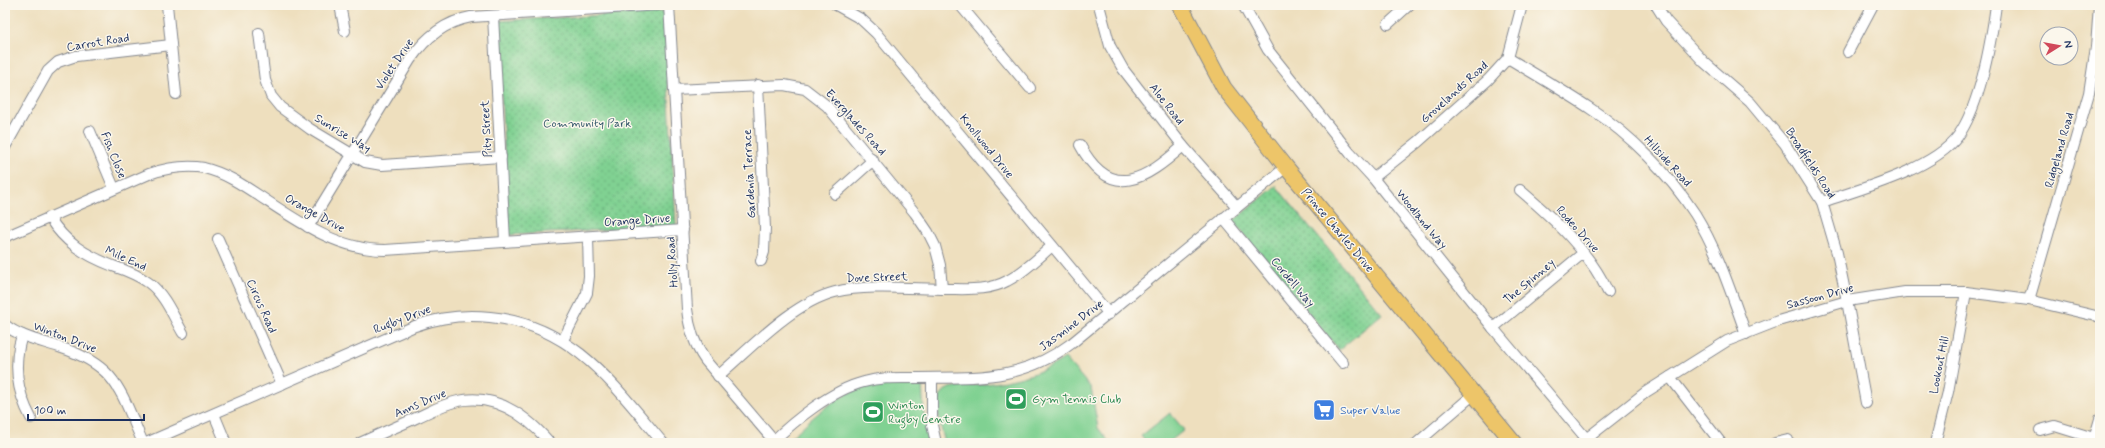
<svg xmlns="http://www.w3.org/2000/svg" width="2105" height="448" font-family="Mynerve,sans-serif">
	<defs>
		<pattern id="grass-dots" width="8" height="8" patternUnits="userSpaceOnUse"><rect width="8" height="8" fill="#80d192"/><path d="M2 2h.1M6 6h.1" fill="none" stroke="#68aa7a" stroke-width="1.8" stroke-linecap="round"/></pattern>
	</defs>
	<rect width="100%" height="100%" fill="#fbf7ec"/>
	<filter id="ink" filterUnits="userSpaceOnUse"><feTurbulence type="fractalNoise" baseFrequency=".025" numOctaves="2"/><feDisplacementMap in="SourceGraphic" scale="8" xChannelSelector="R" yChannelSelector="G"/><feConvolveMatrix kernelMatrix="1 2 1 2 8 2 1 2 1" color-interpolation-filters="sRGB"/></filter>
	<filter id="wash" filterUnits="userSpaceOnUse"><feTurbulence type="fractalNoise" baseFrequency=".012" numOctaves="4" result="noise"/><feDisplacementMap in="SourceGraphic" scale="16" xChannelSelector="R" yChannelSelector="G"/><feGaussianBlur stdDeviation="0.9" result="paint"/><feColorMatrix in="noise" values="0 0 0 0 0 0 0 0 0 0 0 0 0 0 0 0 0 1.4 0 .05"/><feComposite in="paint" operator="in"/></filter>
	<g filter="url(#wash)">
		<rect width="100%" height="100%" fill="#eedfbe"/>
		<!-- grass -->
		<g fill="url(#grass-dots)" stroke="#4e8078">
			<polygon points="664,12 676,226 509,235 497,21"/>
			<polygon points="1276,186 1382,314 1339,350 1233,221"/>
		</g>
		<!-- garden -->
		<g fill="#80d192" stroke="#4e8078">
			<path d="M1065 358 1091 388 1098 428 1110 443H945C942 430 934 407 941 395 946 386 957 387 966 386 1001 383 1035 378 1065 358Z"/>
			<path d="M922 383 924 416 931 443H785C808 422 835 394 866 387 884 383 903 384 922 383Z"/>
			<polygon points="1170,413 1184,430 1168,443 1147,443 1141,436"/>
		</g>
	</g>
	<g filter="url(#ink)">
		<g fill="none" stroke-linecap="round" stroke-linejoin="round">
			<!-- minor casing -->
			<g stroke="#84878e" stroke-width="12">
				<g id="minor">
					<polyline points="167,5 176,94"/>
					<polyline points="340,5 345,31"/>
					<path d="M669 5 687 309C689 328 694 344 705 360L774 441"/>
					<polyline points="836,5 861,19 876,33 1109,314"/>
					<polyline points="960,5 1030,88"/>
					<polyline points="1099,5 1110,46 1123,69 1183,146 1237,207"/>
					<polyline points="1243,5 1268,50 1350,153 1373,178 1493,328 1590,443"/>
					<polyline points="1656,5 1666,21 1704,62 1750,102 1785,144 1822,202 1837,253 1847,301 1866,403"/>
					<polyline points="493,16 505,241"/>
					<polyline points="1388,24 1409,5"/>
					<polyline points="259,33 265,80 271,96 280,107 310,129 365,162 382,165 501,157"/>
					<polyline points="1848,52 1873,5"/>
					<path d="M1508 58C1536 75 1564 91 1591 109 1631 135 1669 174 1695 214 1718 251 1731 293 1746 334"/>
					<polyline points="758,85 765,228 764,252 761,261"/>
					<polyline points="674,90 784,85 805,89 827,106 915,213 928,232 935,246 940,265 942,289"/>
					<polyline points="90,131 114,188"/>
					<path d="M1080 145C1111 203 1146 179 1183 146"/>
					<polyline points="5,147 48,71 58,62 76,56 171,45"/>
					<polyline points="1373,178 1418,142 1488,80 1508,58 1522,5"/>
					<path d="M1520 190C1554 219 1589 251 1608 292"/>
					<polyline points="835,194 873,160"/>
					<path d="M1822 202C1861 189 1934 169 1958 136 1980 105 1991 42 1996 5"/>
					<path d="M49 217C65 243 85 255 113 266 125 270 138 275 149 283 165 295 173 316 183 333"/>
					<polyline points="1223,218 1343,363"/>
					<path d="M308 227 410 60C425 38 444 22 471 17L660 5"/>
					<path d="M5 237 149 174C167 168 185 165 204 168 225 173 243 185 261 197 299 222 338 250 385 250L683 230"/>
					<polyline points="218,239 282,384"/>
					<polyline points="2029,300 2089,93 2096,47 2099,5"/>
					<path d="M5 325C20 337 41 341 59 347 118 366 120 391 143 443"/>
					<polyline points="1493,328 1582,254"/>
					<path d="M22 335C13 364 16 390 31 418"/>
					<polyline points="563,340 587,293 589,276 588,237"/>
					<path d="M718 376C751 348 792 303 835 292 867 284 914 289 947 289 966 289 989 291 1007 281 1023 273 1038 258 1052 246"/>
					<polyline points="1670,377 1721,443"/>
					<polyline points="932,378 932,425 936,443"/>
					<polyline points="214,414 226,443"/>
					<polyline points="2040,430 2055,426 2100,440"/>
					<path d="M146 443 415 326C440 317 464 314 490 317 573 325 613 384 663 443"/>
					<path d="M360 443C379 434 399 426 418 417 431 411 444 404 458 401 496 393 527 416 550 443"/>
					<path d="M771 443C795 420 832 390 864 382 881 377 898 378 915 378 976 377 1020 382 1072 343L1286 167"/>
					<polyline points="1417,443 1474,394"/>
					<polyline points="1581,443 1646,392 1727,341 1778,321 1847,301 1905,292 1966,292 2029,300 2100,317"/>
					<polyline points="1775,443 1788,440"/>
					<polyline points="1935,443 1948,392 1966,292"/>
					<polyline points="2093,443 2100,419"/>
				</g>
			</g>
			<!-- highway casing -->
			<g stroke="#84878e" stroke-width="17">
				<polyline id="highway" points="1180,5 1224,88 1286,167 1514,443"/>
			</g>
			<!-- minor -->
			<use href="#minor" stroke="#fff" stroke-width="10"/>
			<!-- highway -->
			<use href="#highway" stroke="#edc569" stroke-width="15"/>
		</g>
	</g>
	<!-- icons -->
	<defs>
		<g id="stadium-square" transform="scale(1.15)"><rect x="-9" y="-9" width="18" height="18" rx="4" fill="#2e9e5b" stroke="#fbf7ec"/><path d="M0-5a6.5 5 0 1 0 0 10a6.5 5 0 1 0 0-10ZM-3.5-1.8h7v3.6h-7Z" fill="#fff"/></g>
		<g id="supermarket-square" transform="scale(1.15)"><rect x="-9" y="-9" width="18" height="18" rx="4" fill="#3f7fe0" stroke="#fbf7ec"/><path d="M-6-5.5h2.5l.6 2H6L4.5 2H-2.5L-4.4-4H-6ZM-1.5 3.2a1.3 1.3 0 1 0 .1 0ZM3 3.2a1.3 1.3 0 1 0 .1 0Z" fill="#fff"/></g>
	</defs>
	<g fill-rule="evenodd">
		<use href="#stadium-square" x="1016" y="399"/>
		<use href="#supermarket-square" x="1324" y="410"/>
		<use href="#stadium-square" x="873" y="412"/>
	</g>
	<g text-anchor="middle" stroke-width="3" stroke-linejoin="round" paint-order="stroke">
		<!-- street labels -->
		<g font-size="12" fill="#1b2f5e" stroke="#fbf7ec">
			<text transform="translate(98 42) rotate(-9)" y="4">Carrot Road</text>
			<text transform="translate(394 64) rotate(-56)" y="4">Violet Drive</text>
			<text transform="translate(1454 92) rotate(-42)" y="4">Grovelands Road</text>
			<text transform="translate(1167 104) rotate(52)" y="4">Aloe Road</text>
			<text transform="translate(856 122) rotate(48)" y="4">Everglades Road</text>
			<text transform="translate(486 129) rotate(-93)" y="4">Pity Street</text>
			<text transform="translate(343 133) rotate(31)" y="4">Sunrise Way</text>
			<text transform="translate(987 146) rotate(51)" y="4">Knollwood Drive</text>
			<text transform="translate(2059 150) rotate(-74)" y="4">Ridgeland Road</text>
			<text transform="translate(114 155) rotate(68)" y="4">Fish Close</text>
			<text transform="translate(1668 161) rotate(48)" y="4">Hillside Road</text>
			<text transform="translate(1811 163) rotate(57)" y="4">Broadfields Road</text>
			<text transform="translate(749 174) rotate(-93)" y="4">Gardenia Terrace</text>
			<text transform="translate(315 213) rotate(29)" y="4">Orange Drive</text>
			<text transform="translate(1422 219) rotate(51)" y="4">Woodland Way</text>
			<text transform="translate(637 220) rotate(-4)" y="4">Orange Drive</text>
			<text transform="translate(1578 229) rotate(48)" y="4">Rodeo Drive</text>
			<text transform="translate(1338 230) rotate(50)" y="4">Prince Charles Drive</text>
			<text transform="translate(126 258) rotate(24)" y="4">Mile End</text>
			<text transform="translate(672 262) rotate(-94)" y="4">Holly Road</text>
			<text transform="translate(877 277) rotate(-2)" y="4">Dove Street</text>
			<text transform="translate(1529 281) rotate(-40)" y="4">The Spinney</text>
			<text transform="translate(1293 282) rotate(50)" y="4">Cordell Way</text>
			<text transform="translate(1820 296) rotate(-15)" y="4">Sassoon Drive</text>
			<text transform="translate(262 306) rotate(66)" y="4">Circus Road</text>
			<text transform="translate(402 319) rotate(-21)" y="4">Rugby Drive</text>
			<text transform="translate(1071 325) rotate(-37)" y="4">Jasmine Drive</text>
			<text transform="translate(65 337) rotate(21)" y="4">Winton Drive</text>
			<text transform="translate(1939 365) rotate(-79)" y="4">Lookout Hill</text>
			<text transform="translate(420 403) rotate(-23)" y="4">Anns Drive</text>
		</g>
		<!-- park labels -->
		<g font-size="12" fill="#34586b" stroke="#fbf7ec">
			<text x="587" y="127">Community Park</text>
		</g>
		<!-- leisure labels -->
		<g font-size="12" fill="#27864d" stroke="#fbf7ec" text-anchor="start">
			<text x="1032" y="403">Gym Tennis Club</text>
			<text x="888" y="409">Winton<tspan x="888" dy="14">Rugby Centre</tspan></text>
		</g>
		<!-- shop labels -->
		<g font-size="12" fill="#366cbe" stroke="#fbf7ec" text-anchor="start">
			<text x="1340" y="414">Super Value</text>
		</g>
	</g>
	<!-- margin -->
	<rect width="2105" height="448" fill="none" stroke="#fbf7ec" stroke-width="20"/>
	<!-- north arrow -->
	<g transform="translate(2059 46) rotate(79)"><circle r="19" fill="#fbf7ec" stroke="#a1a7b3"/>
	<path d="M0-3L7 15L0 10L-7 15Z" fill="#d1495b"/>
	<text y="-6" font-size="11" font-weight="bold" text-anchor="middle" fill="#1b2f5e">N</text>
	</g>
	<!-- scale -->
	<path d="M28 414v6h116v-6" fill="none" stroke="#1b2f5e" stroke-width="2"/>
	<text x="34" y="414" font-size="12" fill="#1b2f5e" stroke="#fbf7ec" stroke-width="3" paint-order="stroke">100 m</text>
</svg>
